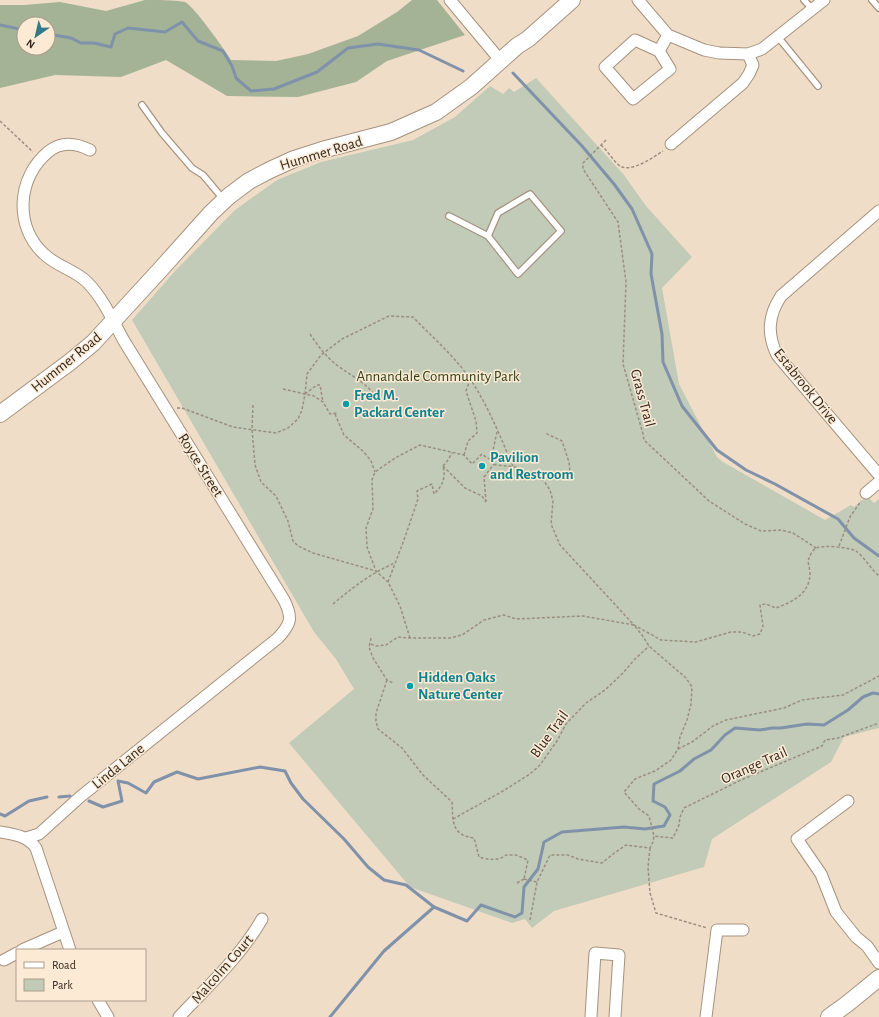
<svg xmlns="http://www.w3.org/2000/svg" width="879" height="1017" font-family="'Alegreya Sans',sans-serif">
	<rect width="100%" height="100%" fill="#f0ddc7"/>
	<!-- green -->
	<polygon fill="#c1cbb7" points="536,78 624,175 646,206 692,257 662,288 679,384 717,457 723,462 825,520 851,505 854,507 867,496 874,503 879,499 879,728 844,737 831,762 712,839 704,867 554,911 532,928 525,919 512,923 410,887 289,743 354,689 336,659 314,632 132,320 176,270 235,210 277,180 321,162 413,140 455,117 490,86 503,94 509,88 514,92"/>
	<!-- forest -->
	<path fill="#a4b296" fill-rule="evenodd" d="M145 0C158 0 173 0 185 2 194 6 224 49 231 60L276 61 308 54 358 36 397 12 412 0H437L465 35 387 61 356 82 298 97 227 96 166 60 121 77 55 75 0 88V5H24L60 2 106 11ZM24 24H48V48H24Z"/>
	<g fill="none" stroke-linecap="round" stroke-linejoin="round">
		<!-- stream -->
		<g stroke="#7f92aa" stroke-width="3">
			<polyline points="0,25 24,30"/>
			<polyline points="48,34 71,38 81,43 94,43 111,47 115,34 128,28 165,32 182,22 198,41 223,51 232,66 236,78 251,91 274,89 317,72 348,48 378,44 419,50 463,71"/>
			<polyline points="513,73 582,146 614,184 632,209 652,254 651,274 662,334 663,362 682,406 717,450 746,470 775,484 838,519 854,538 879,556"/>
			<polyline points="59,797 70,796"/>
			<polyline points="89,801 103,807 122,801 118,781 128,783 146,793 154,782 177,772 198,779 260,767 285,771 291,783 303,799 344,839 368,867 384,880 406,885 434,907"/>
			<polyline points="0,814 5,816 29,801 47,797"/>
			<polyline points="330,1017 384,951 434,907 467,921 481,905 515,917 522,913 524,887 538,869 544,842 562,832 624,827 645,829 664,826 670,815 665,807 653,801 654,784 680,771 694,759 711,750 725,735 735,728 760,730 772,728 781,728 807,724 824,725 848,710 863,697 873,693 879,694"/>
		</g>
		<!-- lane casing -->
		<g stroke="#a5937f" stroke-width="8">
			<g id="lane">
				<polyline points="804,0 813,10"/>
				<polyline points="872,0 879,8"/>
				<polyline points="778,37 818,86"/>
				<polyline points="142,105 162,133 192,168 203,175 224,200"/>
				<polyline points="449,216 488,236 498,213 530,194 561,231 518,274 488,236"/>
			</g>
		</g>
		<!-- street casing -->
		<g stroke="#a5937f" stroke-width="13">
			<g id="street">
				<polyline points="450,0 500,60"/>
				<polyline points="638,0 668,35 704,50 719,53 748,54 762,49 824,0"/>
				<polyline points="659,51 635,40 605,67 633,99 670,69 659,51 668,35"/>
				<polyline points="671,144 743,83 749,74 753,65 748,54"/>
				<path d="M879 211 781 296C768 316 767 334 777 355L879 475"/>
				<polyline points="866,493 879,482"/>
				<polyline points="848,801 797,839 821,874 836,912 856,937 867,946 879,963"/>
				<path d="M0 832C13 834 28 836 36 848L70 950"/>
				<path d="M26 838 39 834 80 797 278 638C291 624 293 618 284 600L124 341C113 321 103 298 87 282 75 270 56 266 44 254 14 226 17 178 48 152 61 141 76 143 90 150"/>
				<polyline points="22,950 63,932"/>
				<polyline points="4,960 17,953"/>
				<polyline points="98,1000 108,1017"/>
				<path d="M179 1017C208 986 241 956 262 919"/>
				<polyline points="591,1017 595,953 619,955 615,1017"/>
				<polyline points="706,1017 717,930 743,930"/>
			</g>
		</g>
		<!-- secondary casing -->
		<g stroke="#a5937f" stroke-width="18">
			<g id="secondary">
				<polyline points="0,414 70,362 93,343 160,270 211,213 229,196 249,181 270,170 294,159 322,150 391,132 436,112 471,87 517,46 528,39 572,0"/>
				<polyline points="829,1017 847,1004 879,978"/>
			</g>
		</g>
		<!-- path -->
		<g stroke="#9c8e7e" stroke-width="1.5" stroke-dasharray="3 2" stroke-linecap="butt">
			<polyline points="0,121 33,152"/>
			<polyline points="606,140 583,163 583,169 618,222 626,282 623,364 643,434 644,440 709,501 745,524 761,531 781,530 793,533 816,548"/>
			<path d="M601 145C608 151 613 161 620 166 631 173 654 157 663 151"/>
			<path d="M310 334C318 346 326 357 338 366 350 375 363 381 373 393"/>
			<polyline points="283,389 314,396 323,402 330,414 338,413"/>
			<polyline points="305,394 317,385 320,385 323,402"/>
			<polyline points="253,405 252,429 255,465 261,482 276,496 288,521 293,541 298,546 313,553 376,571"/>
			<path d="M177 408H182L233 427 276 433 288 428 298 419 302 410 305 394 307 374 321 355 342 339 389 316 413 317C434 339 458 359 474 385 490 410 501 439 513 466"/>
			<polyline points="335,414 344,435 364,452 371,461 375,472"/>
			<polyline points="464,455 468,441 477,433 476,421 466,391 470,380"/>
			<polyline points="491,459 497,432"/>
			<polyline points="443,466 465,488 482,496 486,502"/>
			<polyline points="443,466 448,460 452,453"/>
			<path d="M532 475 544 481 550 490 553 501 551 524 560 545 634 625 661 640 696 642 731 632H742L753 636 760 634 763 626 760 605 766 604 776 608C792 602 810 594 810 573 810 568 807 563 809 558 810 555 813 550 816 548 824 545 849 547 856 551 863 556 872 570 879 576"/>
			<polyline points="486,502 484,477 494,464"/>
			<polyline points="839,546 850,517 861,501"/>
			<path d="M388 582 404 540 418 499 417 491 432 484 434 494C443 485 446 478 443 466"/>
			<path d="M333 604C352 588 371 573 395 563"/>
			<polyline points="371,638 369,647 373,658 387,680 393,683"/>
			<polyline points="410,638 400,606 388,582 376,571 367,547 366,528 373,509 372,480 375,472 395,458 420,445 464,455 472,464 482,454 487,458 491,459 491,462 496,465 516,467 532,475 570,472 569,462 562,441 545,433"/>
			<polyline points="371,644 376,646 386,645 398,637 410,638 450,638 462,635 484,620 504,615 516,619 583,616 634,625 642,635 649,646 686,678 692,687 691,704 687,720 680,737 678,749 671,760 655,771 635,779 624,792 639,809 649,816 654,836"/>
			<path d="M387 680 376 713V721L378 729 402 748 423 775 452 802C453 821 451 835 474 838L479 857C488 860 499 861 506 855H516L528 860 524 879"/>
			<polyline points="678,749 692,742 713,726 726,720 784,708 802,700 843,695 879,676"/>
			<polyline points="453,819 503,791 530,774 540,765 557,741 566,724 586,703 605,690 623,673 634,660 649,646"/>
			<polyline points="650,848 648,867 650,893 656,913 707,928"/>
			<polyline points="524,879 537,882"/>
			<polyline points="517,883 524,879"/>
			<polyline points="530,920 537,882 550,855 568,855 578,859 602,863 613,854 626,845 650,848 653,842 654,836 673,838 679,825 680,817 684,808 741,780 822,746 825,740 838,738 879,723"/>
		</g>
		<!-- lane -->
		<use href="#lane" stroke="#fff" stroke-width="5.5"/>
		<!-- street -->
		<use href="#street" stroke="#fff" stroke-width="11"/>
		<!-- secondary -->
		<use href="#secondary" stroke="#fff" stroke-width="16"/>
	</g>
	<!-- markers -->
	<g fill="#0f9aa8" stroke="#fdead4" stroke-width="1.5">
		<circle cx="346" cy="404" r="4"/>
		<circle cx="482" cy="466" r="4"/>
		<circle cx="410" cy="686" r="4"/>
	</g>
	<g text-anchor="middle" stroke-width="3" stroke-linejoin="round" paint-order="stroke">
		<!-- street labels -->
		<g font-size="15" fill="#302921" stroke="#fdead4">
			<text transform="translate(321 153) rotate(-17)" y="5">Hummer Road</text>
			<text transform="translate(66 362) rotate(-39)" y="5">Hummer Road</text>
			<text transform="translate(806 386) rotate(51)" y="5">Estabrook Drive</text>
			<text transform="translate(643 398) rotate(75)" y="5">Grass Trail</text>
			<text transform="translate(201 465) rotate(58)" y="5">Royce Street</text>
			<text transform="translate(549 734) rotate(-54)" y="5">Blue Trail</text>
			<text transform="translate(754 765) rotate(-24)" y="5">Orange Trail</text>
			<text transform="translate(118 766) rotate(-39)" y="5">Linda Lane</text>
			<text transform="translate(222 969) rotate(-49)" y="5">Malcolm Court</text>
		</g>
		<!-- park labels -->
		<g font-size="15" fill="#2e4115" stroke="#fdead4">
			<text x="438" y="381">Annandale Community Park</text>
		</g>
		<!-- culture labels -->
		<g font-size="15" font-weight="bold" fill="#0d838f" stroke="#fdead4" text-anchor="start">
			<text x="354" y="400">Fred M.<tspan x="354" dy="17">Packard Center</tspan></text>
			<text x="490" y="462">Pavilion<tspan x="490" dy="17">and Restroom</tspan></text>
			<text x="418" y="682">Hidden Oaks<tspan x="418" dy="17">Nature Center</tspan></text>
		</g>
	</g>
	<!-- legend -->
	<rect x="16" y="949" width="130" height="52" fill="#fdead4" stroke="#ab9d8c"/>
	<rect x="24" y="962" width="20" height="6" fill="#ffffff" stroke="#ab9d8c"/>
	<text x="52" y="969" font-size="12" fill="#302921">Road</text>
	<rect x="24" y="979" width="20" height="12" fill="#c1cbb7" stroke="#ab9d8c"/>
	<text x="52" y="989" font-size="12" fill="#302921">Park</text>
	<!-- north arrow -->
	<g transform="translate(36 36) rotate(214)"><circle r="19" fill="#fdead4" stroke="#ab9d8c"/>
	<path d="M0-3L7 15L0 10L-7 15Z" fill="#347987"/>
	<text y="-6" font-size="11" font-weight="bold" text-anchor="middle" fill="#302921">N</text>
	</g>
</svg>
